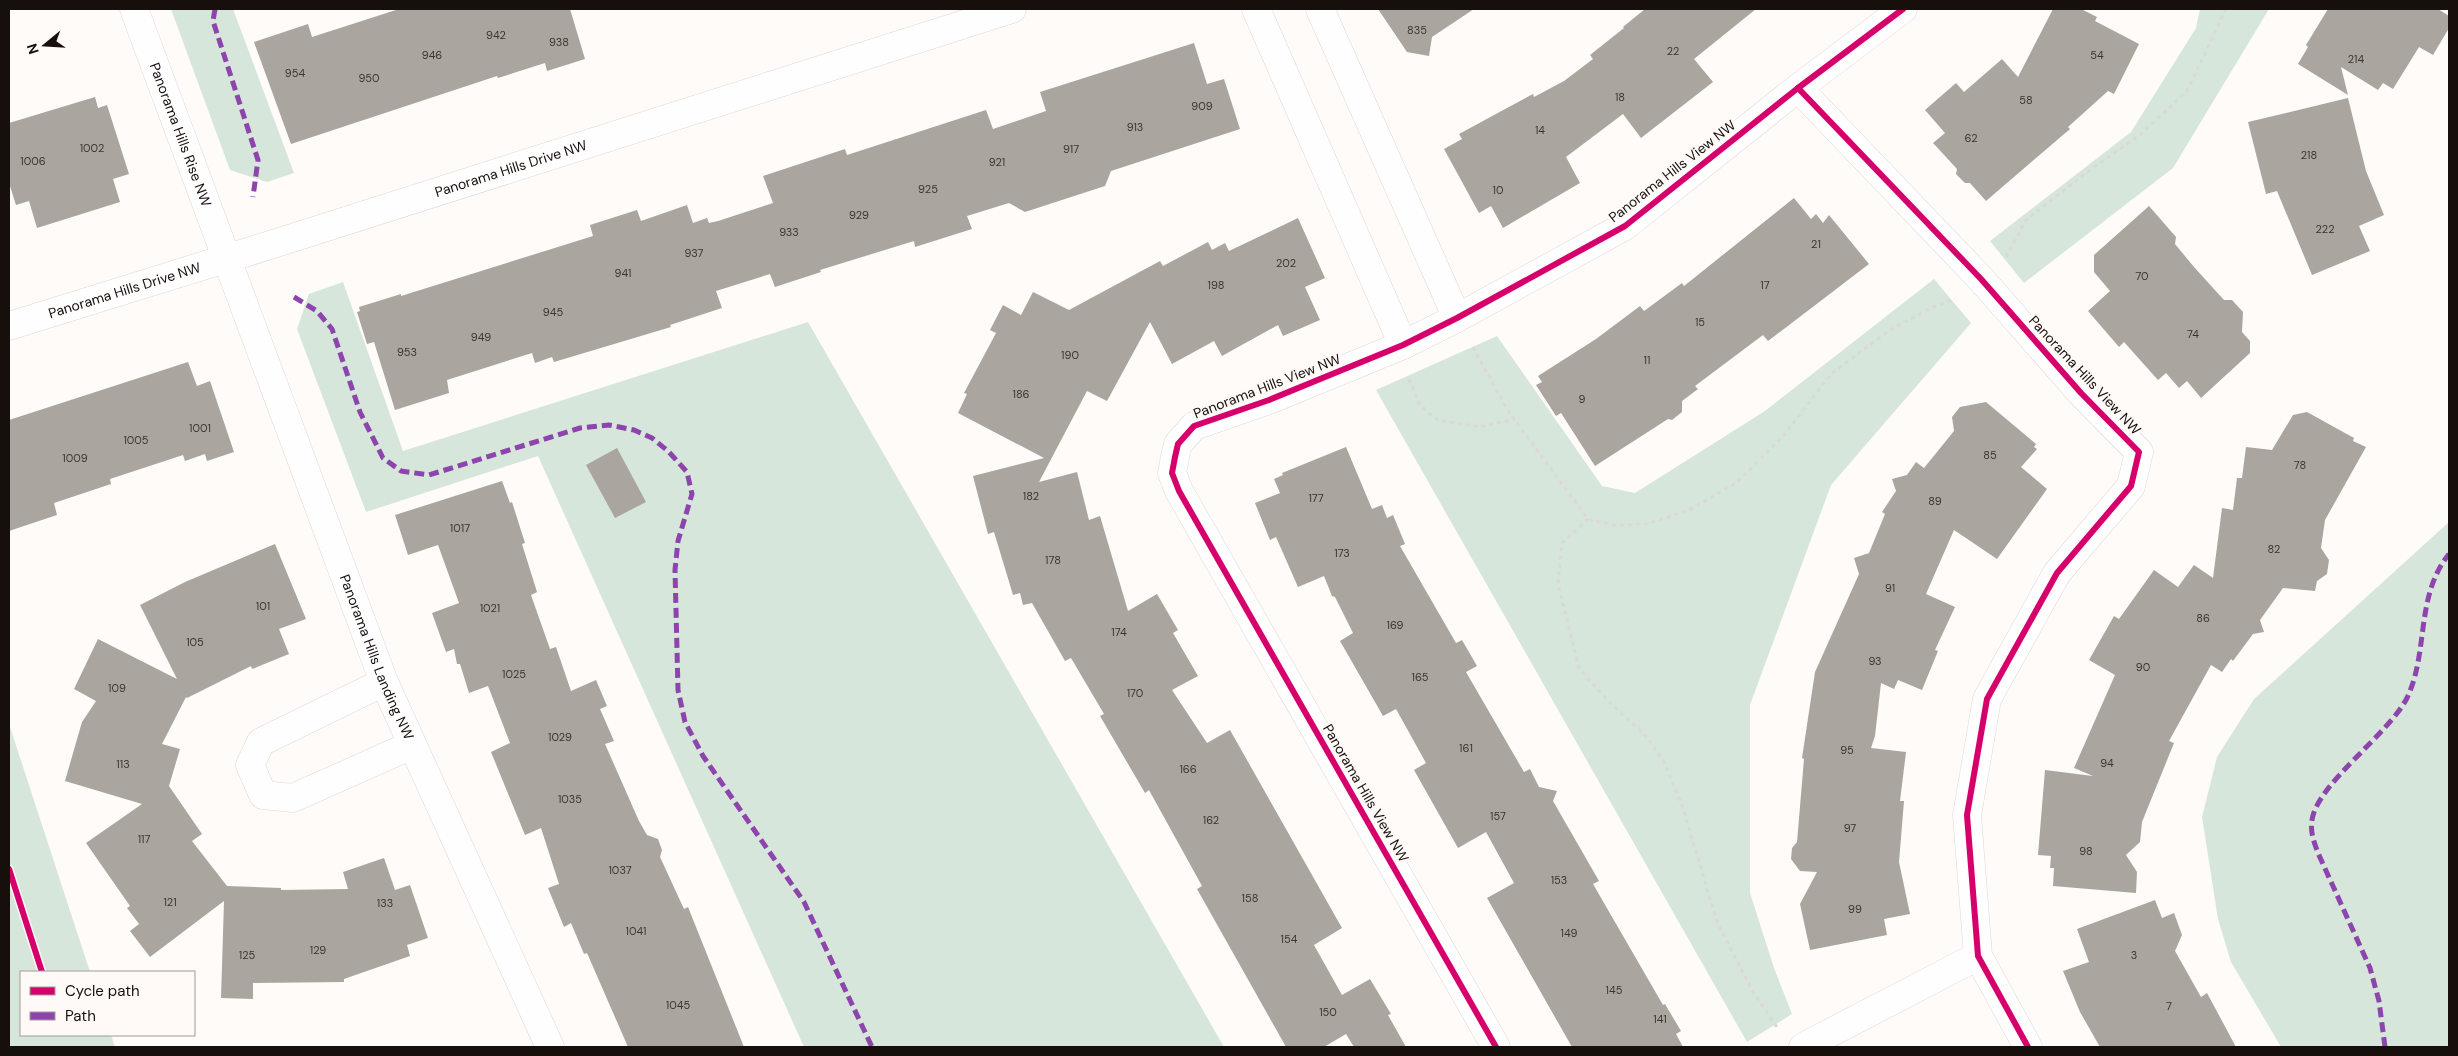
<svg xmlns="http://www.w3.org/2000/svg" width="2458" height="1056" font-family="'DM Sans',sans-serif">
	<rect width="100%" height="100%" fill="#fefbf9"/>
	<!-- green -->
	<g fill="#d6e6da">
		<polygon points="171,9 233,9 294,173 267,182 230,170"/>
		<polygon points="2200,9 2269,9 2173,168 2024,283 1990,241 2131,132 2196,28"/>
		<polygon points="1934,279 1971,323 1831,485 1750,705 1750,893 1774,968 1792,1014 1747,1042 1376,390 1497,336 1602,486 1635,493 1765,411"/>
		<polygon points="343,282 403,451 808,322 1224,1047 804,1047 538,456 366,512 297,329 309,294"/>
		<polygon points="2449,522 2449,1047 2281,1047 2231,962 2218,919 2202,817 2217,757 2254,699"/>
		<polygon points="9,724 90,972 21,972 21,1035 111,1035 115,1047 9,1047"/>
	</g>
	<!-- building -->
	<g fill="#aba5a0">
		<polygon points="399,9 570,9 585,59 547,71 545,63 498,78 497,76 291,144 254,42 308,24 312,37"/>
		<polygon points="1378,9 1474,9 1432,37 1429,56 1407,52"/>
		<polygon points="1645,9 1756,9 1694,59 1713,82 1641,138 1623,114 1566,157 1580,183 1503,228 1491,206 1479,213 1444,149 1462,139 1459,134 1533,94 1534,97 1564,81 1593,59 1590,55 1624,28 1623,27"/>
		<polygon points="2053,9 2081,9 2097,17 2095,21 2139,44 2114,94 2108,91 2068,127 2070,129 1986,201 1970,183 1965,183 1956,174 1957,169 1933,143 1945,133 1925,110 1956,83 1964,92 2002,59 2018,77"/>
		<polygon points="2328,9 2438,9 2449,16 2449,28 2433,55 2419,47 2393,89 2383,83 2378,90 2341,67 2348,95 2298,64 2308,47 2306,45"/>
		<polygon points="1194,43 1207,84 1224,79 1240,129 1111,171 1105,186 1025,212 1009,203 967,216 972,229 915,247 914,241 820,270 821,272 775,287 770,274 716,291 722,308 670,325 671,327 554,362 552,357 535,363 532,353 447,380 449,393 395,410 374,342 367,344 357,312 360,311 359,307 401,294 401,296 593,236 590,225 637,210 641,221 687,205 693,223 707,218 709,223 718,221 773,203 763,176 845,149 847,155 986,110 993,129 1046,111 1040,92"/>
		<polygon points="95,97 98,108 107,105 129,174 113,179 120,202 37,228 29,201 16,205 9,183 9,123"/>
		<polygon points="2348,98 2366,171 2384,215 2359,226 2370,251 2312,275 2277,191 2266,194 2248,122"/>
		<polygon points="1794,198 1811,219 1816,214 1823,223 1829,215 1869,264 1768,341 1763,335 1695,386 1698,389 1682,401 1682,412 1672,420 1668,419 1595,466 1561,413 1556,416 1536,385 1542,382 1538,376 1596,339 1640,306 1644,311 1682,283 1684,286"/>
		<polygon points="2149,206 2176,237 2175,244 2194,267 2224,300 2232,300 2243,312 2242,332 2250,341 2250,353 2201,398 2187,381 2179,388 2166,373 2158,380 2124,342 2119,347 2088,311 2110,291 2094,272 2094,255"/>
		<polygon points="1298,218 1325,278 1305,287 1320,320 1283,336 1278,325 1222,356 1214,341 1172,364 1150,322 1107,401 1087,391 1039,482 1077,472 1089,520 1100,516 1128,611 1157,594 1178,630 1173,633 1198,676 1172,690 1207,743 1230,730 1342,928 1314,945 1342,995 1370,979 1391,1014 1388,1015 1406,1047 1354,1047 1346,1034 1324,1047 1286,1047 1197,889 1202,886 1160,810 1149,790 1145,793 1100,716 1104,714 1071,658 1065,661 1032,603 1023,605 1020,593 1013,595 994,532 988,534 973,476 1044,458 958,413 967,394 964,393 996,333 990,330 1003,305 1021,315 1033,292 1069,310 1160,261 1163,266 1208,242 1212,250 1225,243 1229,251"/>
		<polygon points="188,362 197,386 210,381 234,452 207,461 205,454 185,461 183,455 110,479 111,484 54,503 57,515 9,531 9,420"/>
		<polygon points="1986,402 2036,444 2034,447 2037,449 2021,467 2047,489 1997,559 1954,530 1926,594 1955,607 1935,650 1938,651 1922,690 1898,680 1894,689 1881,683 1875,736 1871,748 1906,752 1900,801 1904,801 1899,862 1910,914 1884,919 1887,935 1810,950 1800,904 1817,872 1800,871 1791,859 1792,848 1797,842 1804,759 1802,758 1815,672 1859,574 1854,558 1869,553 1885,514 1882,512 1896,491 1892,479 1907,475 1916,462 1924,468 1954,431 1952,417 1960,407"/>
		<polygon points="2307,412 2354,438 2353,441 2366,447 2325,520 2321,548 2329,560 2327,574 2317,581 2315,591 2283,588 2260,620 2264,632 2253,634 2233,661 2231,659 2222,672 2211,665 2169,741 2174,743 2142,822 2140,842 2126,855 2137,872 2136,893 2053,886 2054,868 2050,868 2051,856 2038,855 2045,770 2093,776 2074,768 2115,675 2089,660 2114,616 2119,619 2154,570 2178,587 2194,565 2213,578 2222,508 2233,510 2237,478 2242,478 2246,447 2272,450 2293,415"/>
		<polygon points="1346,447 1372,509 1382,505 1387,518 1393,515 1405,544 1400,546 1456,643 1462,640 1477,666 1466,672 1524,772 1530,769 1539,787 1557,791 1553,801 1599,881 1593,884 1663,1005 1665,1004 1681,1031 1676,1034 1683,1047 1572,1047 1487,898 1514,883 1486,832 1458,848 1414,770 1426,763 1396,709 1383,716 1340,641 1353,633 1335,597 1332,596 1324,576 1298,587 1276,537 1270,540 1255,503 1280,493 1274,479 1283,475 1282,473"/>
		<polygon points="617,448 646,502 615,518 586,465"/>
		<polygon points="502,481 510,503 512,502 525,543 522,544 537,592 531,595 550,649 556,647 571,691 596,680 607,706 600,709 614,741 605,744 639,821 647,835 658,839 662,850 660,857 684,909 688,907 744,1047 628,1047 587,953 584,954 571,923 564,927 548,888 559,884 541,828 525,835 491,752 510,743 488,686 469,693 460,664 457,664 454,649 446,652 432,613 459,603 438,545 408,555 395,515"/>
		<polygon points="275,544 306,619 279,629 289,654 252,669 251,666 187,698 186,697 162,744 180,749 169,786 202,834 192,841 227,886 281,888 281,890 348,889 343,872 384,858 395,890 410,885 428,938 407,945 410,956 344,979 344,982 253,983 253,999 221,998 224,901 150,957 130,931 139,924 127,908 130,906 86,843 142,804 65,781 82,722 96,701 74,689 98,639 177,679 140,605 185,582"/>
		<polygon points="2155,900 2162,918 2174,913 2182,935 2175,951 2201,997 2207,993 2236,1047 2100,1047 2080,1012 2063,971 2089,962 2077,929"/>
	</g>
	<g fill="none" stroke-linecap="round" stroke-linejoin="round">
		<!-- minor casing -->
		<g stroke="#ddd8d4" stroke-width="29">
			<g id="minor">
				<path id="s1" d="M134 9 384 682 550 1047"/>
				<polyline points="1256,9 1403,345"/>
				<polyline points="1320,9 1457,318"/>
				<polyline points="1798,88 1981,279 2081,393 2139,452 2131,486 2057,573 1987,699 1967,815 1978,956 2028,1047"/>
				<polyline points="384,682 261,742 250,765 263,795 293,798 412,745"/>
				<polyline points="1496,1047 1179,491 1172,473 1175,457 1178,444 1194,426 1269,400 1403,345 1457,318 1625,226 1798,88 1903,9"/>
				<polyline points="1803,1047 1978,956"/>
			</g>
		</g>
		<!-- tertiary casing -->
		<g stroke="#ddd8d4" stroke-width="29">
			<g id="tertiary">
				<path id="s2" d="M9 326 270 245 1012 9"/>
			</g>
		</g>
		<!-- path -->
		<g stroke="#dad9d8" stroke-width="3" stroke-dasharray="4 4" stroke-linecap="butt">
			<polyline points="2006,257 2026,220 2090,170 2140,135 2187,91 2226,9"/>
			<polyline points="1473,347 1508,411 1588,519 1612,525 1647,524 1691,509 1736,483 1784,435 1831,374 1890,330 1933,307 1955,299"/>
			<polyline points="1409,379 1420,405 1437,420 1480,427 1514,419"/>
			<polyline points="1588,519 1562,543 1558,584 1579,668 1606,699 1644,734 1663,760 1683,808 1717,922 1753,992 1777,1027"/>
		</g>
		<!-- minor -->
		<use href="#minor" stroke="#fffefe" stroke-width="28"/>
		<!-- tertiary -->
		<use href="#tertiary" stroke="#fffefe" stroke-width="28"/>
		<!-- quiet -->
		<g stroke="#8e44ad" stroke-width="5" stroke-dasharray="10 5" stroke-linecap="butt">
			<polyline points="215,9 213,21 258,160 253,197"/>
			<polyline points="294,297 317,311 332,329 360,412 383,458 401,471 429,475 580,428 609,425 634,430 652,438 668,451 687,472 692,494 678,541 675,570 678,690 685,722 703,756 804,902 872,1047"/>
			<path d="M2385 1047 2379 1001 2370 968 2318 853C2314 842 2310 832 2312 820 2317 784 2388 735 2407 698 2429 652 2415 596 2449 554"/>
		</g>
		<!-- cycleway casing -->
		<g stroke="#fffaf8" stroke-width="9">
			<g id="cycleway">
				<polyline points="1798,88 1981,279 2081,393 2139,452 2131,486 2057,573 1987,699 1967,815 1978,956 2028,1047"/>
				<polyline points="9,869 42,972"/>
				<polyline points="1496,1047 1179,491 1172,473 1175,457 1178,444 1194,426 1269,400 1403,345 1457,318 1625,226 1798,88 1903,9"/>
			</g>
		</g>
		<!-- cycleway -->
		<use href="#cycleway" stroke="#d6006c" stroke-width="6"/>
	</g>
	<g text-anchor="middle" stroke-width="5" stroke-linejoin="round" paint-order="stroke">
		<!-- number labels -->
		<g font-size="11" fill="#3b3430">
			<text x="1417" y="34">835</text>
			<text x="496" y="39">942</text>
			<text x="559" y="46">938</text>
			<text x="1673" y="55">22</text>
			<text x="432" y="59">946</text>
			<text x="2097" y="59">54</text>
			<text x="2356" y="63">214</text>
			<text x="295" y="77">954</text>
			<text x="369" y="82">950</text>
			<text x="1620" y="101">18</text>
			<text x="2026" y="104">58</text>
			<text x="1202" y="110">909</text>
			<text x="1135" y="131">913</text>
			<text x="1540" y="134">14</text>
			<text x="1971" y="142">62</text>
			<text x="92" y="152">1002</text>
			<text x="1071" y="153">917</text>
			<text x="2309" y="159">218</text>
			<text x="33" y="165">1006</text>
			<text x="997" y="166">921</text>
			<text x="928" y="193">925</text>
			<text x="1498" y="194">10</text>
			<text x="859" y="219">929</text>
			<text x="2325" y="233">222</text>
			<text x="789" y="236">933</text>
			<text x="1816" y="248">21</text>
			<text x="694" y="257">937</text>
			<text x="1286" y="267">202</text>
			<text x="623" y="277">941</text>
			<text x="2142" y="280">70</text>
			<text x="1216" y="289">198</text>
			<text x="1765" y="289">17</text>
			<text x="553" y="316">945</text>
			<text x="1700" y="326">15</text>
			<text x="2193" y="338">74</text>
			<text x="481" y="341">949</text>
			<text x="407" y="356">953</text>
			<text x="1070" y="359">190</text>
			<text x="1647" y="364">11</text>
			<text x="1021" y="398">186</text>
			<text x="1582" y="403">9</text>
			<text x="200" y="432">1001</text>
			<text x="136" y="444">1005</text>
			<text x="1990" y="459">85</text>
			<text x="75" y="462">1009</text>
			<text x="2300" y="469">78</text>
			<text x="1031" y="500">182</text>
			<text x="1316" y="502">177</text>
			<text x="1935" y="505">89</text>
			<text x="460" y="532">1017</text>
			<text x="2274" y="553">82</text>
			<text x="1342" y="557">173</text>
			<text x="1053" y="564">178</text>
			<text x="1890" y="592">91</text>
			<text x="263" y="610">101</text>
			<text x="490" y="612">1021</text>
			<text x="2203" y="622">86</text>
			<text x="1395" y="629">169</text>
			<text x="1119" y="636">174</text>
			<text x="195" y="646">105</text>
			<text x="1875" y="665">93</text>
			<text x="2143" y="671">90</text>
			<text x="514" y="678">1025</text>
			<text x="1420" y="681">165</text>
			<text x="117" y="692">109</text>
			<text x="1135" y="697">170</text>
			<text x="560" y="741">1029</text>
			<text x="1466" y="752">161</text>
			<text x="1847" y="754">95</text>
			<text x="2107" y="767">94</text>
			<text x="123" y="768">113</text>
			<text x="1188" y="773">166</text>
			<text x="570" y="803">1035</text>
			<text x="1498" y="820">157</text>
			<text x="1211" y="824">162</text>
			<text x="1850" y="832">97</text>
			<text x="144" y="843">117</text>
			<text x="2086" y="855">98</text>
			<text x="620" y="874">1037</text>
			<text x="1559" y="884">153</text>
			<text x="1250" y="902">158</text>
			<text x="170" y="906">121</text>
			<text x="385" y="907">133</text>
			<text x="1855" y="913">99</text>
			<text x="636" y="935">1041</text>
			<text x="1569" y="937">149</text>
			<text x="1289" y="943">154</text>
			<text x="318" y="954">129</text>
			<text x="247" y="959">125</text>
			<text x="2134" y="959">3</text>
			<text x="1614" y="994">145</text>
			<text x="678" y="1009">1045</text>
			<text x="2169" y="1010">7</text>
			<text x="1328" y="1016">150</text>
			<text x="1660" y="1023">141</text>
		</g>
		<!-- street labels -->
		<g font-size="14" fill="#160f0b" stroke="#fffaf8">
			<text dy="5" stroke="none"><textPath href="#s1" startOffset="134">Panorama Hills Rise NW</textPath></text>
			<text dy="5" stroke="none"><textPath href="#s2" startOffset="526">Panorama Hills Drive NW</textPath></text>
			<text transform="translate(1672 171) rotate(-38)" y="5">Panorama Hills View NW</text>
			<text dy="5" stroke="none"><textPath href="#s2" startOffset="121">Panorama Hills Drive NW</textPath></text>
			<text transform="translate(2085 375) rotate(47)" y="5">Panorama Hills View NW</text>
			<text transform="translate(1267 386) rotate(-21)" y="5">Panorama Hills View NW</text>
			<text dy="5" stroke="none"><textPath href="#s1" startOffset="692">Panorama Hills Landing NW</textPath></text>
			<text transform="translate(1366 793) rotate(60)" y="5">Panorama Hills View NW</text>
		</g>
	</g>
	<!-- border -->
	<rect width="2458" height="1056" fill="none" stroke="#160f0b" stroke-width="20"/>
	<!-- legend -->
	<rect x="20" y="971" width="175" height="65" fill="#fffaf8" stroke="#a29c99"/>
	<rect x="30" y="987" width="25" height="8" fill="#d6006c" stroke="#a29c99"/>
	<text x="65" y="996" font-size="15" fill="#160f0b">Cycle path</text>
	<rect x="30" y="1012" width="25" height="8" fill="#8e44ad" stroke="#a29c99"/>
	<text x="65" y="1021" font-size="15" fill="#160f0b">Path</text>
	<!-- north arrow -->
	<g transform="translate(45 45) rotate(252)" stroke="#fffaf8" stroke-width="4" paint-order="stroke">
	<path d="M0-4L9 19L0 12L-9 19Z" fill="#160f0b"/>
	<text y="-8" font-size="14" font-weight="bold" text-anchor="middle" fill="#160f0b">N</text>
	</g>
</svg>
